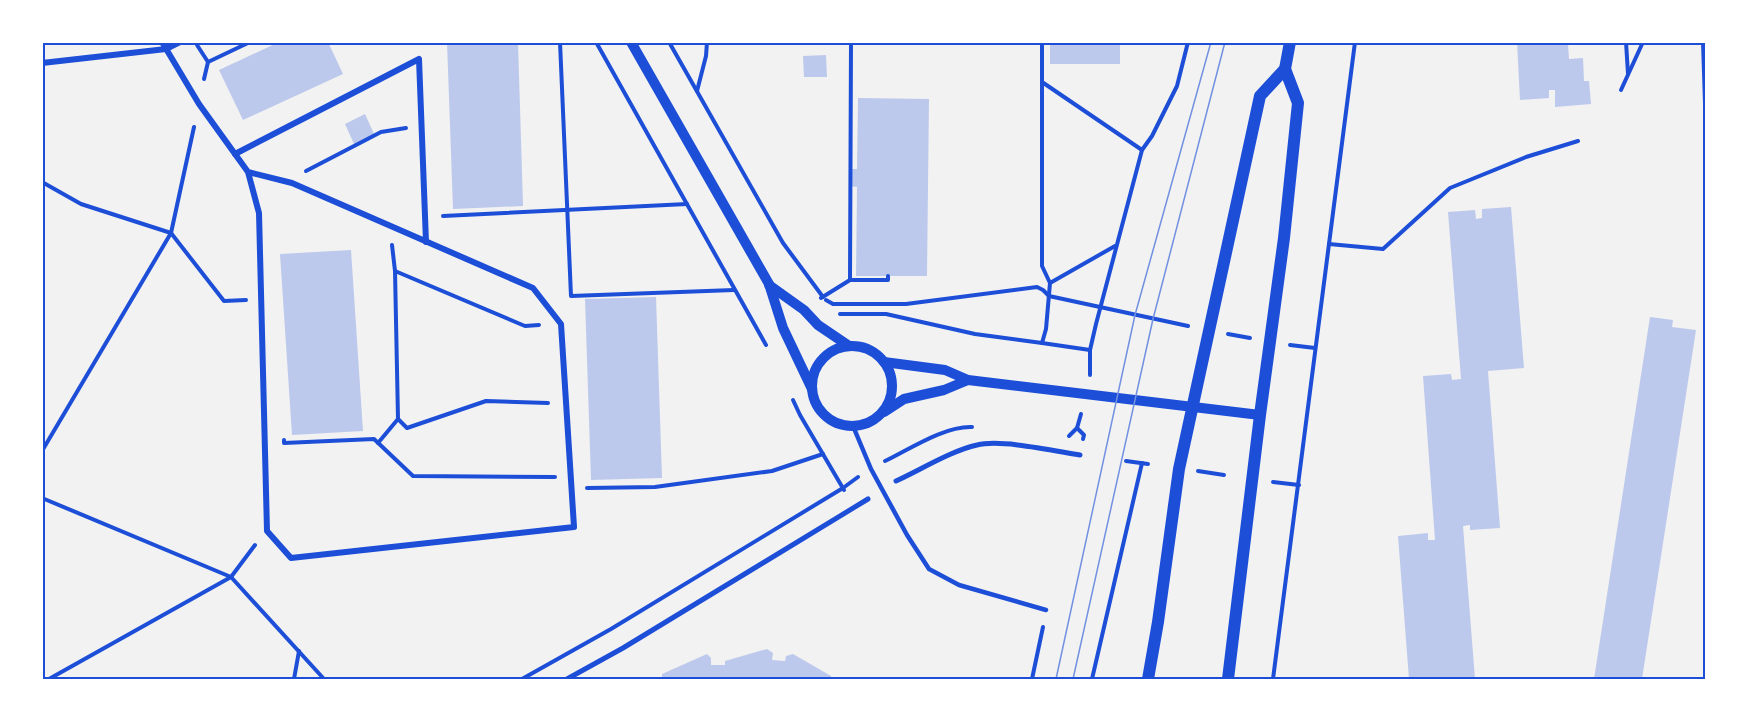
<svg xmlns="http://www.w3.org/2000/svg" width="1748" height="721" font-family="'PT Sans Narrow',sans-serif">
	<rect width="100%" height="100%" fill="#f2f2f2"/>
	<!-- building -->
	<g fill="#bdc9ec">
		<polygon points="279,42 328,42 343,74 243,120 219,70"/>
		<polygon points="447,42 518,42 523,206 453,209"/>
		<rect x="1050" y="42" width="70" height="22"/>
		<polygon points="1517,42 1575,42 1575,44 1568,44 1569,59 1583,58 1584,81 1589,81 1591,104 1555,107 1555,90 1549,90 1549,98 1520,100"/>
		<polygon points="826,55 827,77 804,77 803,56"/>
		<polygon points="858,98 929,99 927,276 856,276 857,187 849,186 850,169 857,169"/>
		<polygon points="365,114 374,134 354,144 345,124"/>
		<polygon points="1511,207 1524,368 1488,371 1500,528 1470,530 1470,525 1463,526 1475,679 1409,679 1398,536 1428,533 1428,540 1435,540 1423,376 1451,374 1452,380 1461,379 1448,212 1475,210 1476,219 1482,218 1482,209"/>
		<polygon points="351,250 363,431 292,435 280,254"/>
		<polygon points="656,297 662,478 591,480 585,299"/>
		<polygon points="1650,317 1673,320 1672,327 1696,330 1642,679 1594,679"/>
		<polygon points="767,649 773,653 772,660 785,661 786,656 793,654 831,676 831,679 662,679 662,674 707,654 711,658 711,665 725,665 725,661"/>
	</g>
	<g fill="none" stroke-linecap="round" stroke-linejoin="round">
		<!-- path -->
		<g stroke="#1d4ed8" stroke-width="4">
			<polyline points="560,42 571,296 734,290"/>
			<polyline points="596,42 766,345"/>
			<polyline points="669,42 783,243 823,297"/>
			<polyline points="1042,42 1042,266 1050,283"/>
			<polyline points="1626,42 1628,74"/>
			<polyline points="1703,42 1706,134"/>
			<polyline points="197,45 208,62"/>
			<polyline points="204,79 208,62 250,42"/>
			<polyline points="1042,82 1142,150"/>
			<polyline points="1621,90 1643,42"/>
			<polyline points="697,91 706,56 707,42"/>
			<polyline points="306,171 381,132 406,128"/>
			<polyline points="42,182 81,204 171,233 224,301 246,300"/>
			<polyline points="443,216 687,204"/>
			<polyline points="1329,244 1383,249 1450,188 1526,157 1578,141"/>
			<polyline points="392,245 395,271 525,326 539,325"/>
			<polyline points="850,280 888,280 888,276"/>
			<polyline points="821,298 850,280 851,42"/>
			<polyline points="826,300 833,304 906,304 1037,287 1043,290 1049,296 1188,326"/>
			<polyline points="840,314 886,314 975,334 1042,343 1046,329 1050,283 1115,246"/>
			<polyline points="1228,334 1250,338"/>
			<polyline points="1042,343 1090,350"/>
			<polyline points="1290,345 1315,348"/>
			<polyline points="1090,375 1090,350 1096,324 1142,150 1152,136 1177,86 1188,42"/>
			<polyline points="793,400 800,415 844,490"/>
			<polyline points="398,419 407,428 486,401 548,403"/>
			<polyline points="1077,428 1084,435 1083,439"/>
			<polyline points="1069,436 1077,428 1081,414"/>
			<polyline points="284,440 284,443 374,439 413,476 555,477"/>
			<polyline points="378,443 398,419 395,271"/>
			<polyline points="42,451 171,233 194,127"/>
			<path d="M885 461C910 449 944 426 972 427"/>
			<polyline points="1126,461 1148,464"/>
			<polyline points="1198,471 1224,475"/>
			<polyline points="1273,482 1299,485"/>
			<polyline points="587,488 655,487 772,471 823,454"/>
			<polyline points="42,498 231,577 324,679"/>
			<polyline points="49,679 231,577 255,545"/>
			<polyline points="294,679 299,651"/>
			<polyline points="522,679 611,629 843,488 858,477"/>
			<polyline points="1032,679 1043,627"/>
			<polyline points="1092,679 1142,463"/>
			<polyline points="1273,679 1355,42"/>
		</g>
		<!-- service -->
		<polyline stroke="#1d4ed8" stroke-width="4.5" points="853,426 871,469 907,535 929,569 959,585 1046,610"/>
		<!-- pedestrian -->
		<g stroke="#1d4ed8" stroke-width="5">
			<path d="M896 481C920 470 953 450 977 445 1001 439 1055 451 1080 455"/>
			<polyline points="567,679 623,648 868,499"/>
		</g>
		<!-- minor -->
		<g stroke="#1d4ed8" stroke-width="6">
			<polyline points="162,42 199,104 248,172 259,213 267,531 291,558 574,527 561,324 533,288 292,183 248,172"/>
			<polyline points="42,63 166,49 180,42"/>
			<polyline points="235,154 419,59 426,242"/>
		</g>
		<!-- tertiary -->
		<g stroke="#1d4ed8" stroke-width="10">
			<polyline points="631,42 769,284 783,328 812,389"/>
			<polyline points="769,285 804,310 818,325 849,346"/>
			<circle cx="852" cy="386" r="40"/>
			<polyline points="884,362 945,370 968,380 1260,415"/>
			<polyline points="884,412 904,399 944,390 968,380"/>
		</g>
		<!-- secondary -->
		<g stroke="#1d4ed8" stroke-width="12">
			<polyline points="1148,679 1158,622 1179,469 1260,96 1285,69"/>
			<polyline points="1228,679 1260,415 1284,238 1298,103 1285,69 1290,42"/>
		</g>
		<!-- tram -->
		<g stroke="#7290e2" stroke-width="1.5">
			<polyline points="1056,679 1135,315 1211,42"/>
			<polyline points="1073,679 1153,319 1225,42"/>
		</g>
	</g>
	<!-- border -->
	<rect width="1748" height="721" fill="none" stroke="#ffffff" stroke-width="87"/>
	<rect x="44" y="44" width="1660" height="634" fill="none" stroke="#1d4ed8" stroke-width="2"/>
</svg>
